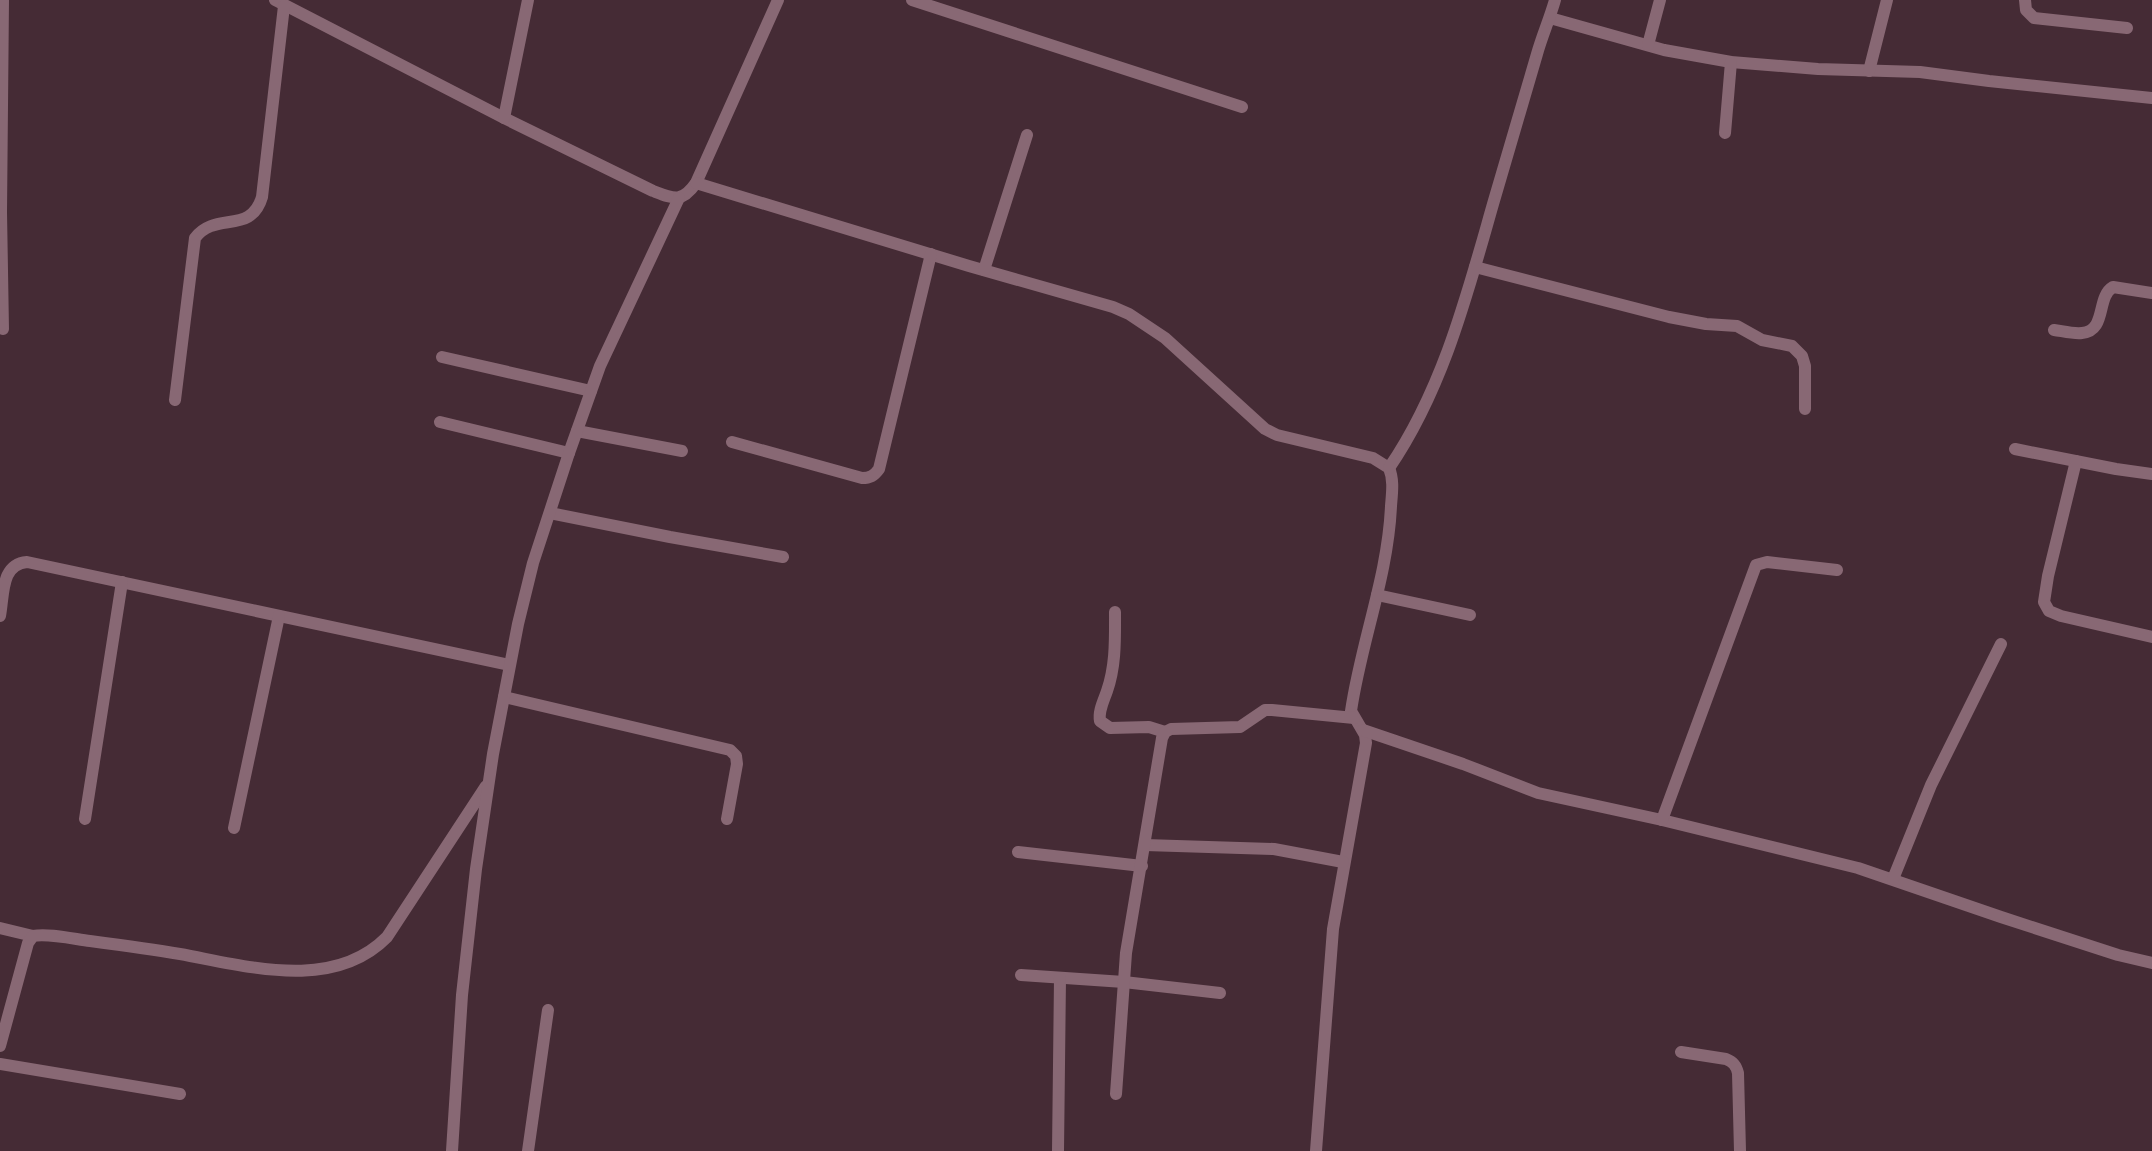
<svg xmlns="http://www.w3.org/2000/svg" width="2152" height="1151" font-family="'Crimson Pro',serif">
	<rect width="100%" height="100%" fill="#452b35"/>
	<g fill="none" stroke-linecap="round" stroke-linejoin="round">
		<!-- minor -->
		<g stroke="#886874" stroke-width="12">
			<polyline points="3,0 1,212 3,329"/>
			<path d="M275 0 504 118 653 191C674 199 682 203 696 183L778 0"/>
			<polyline points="912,0 1242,107"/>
			<polyline points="2025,0 2026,10 2034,18 2127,28"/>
			<polyline points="1550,18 1664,50 1731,62 1818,69 1920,72 1989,81 2152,98"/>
			<polyline points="1648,45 1660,0"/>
			<polyline points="1869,71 1887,0"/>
			<polyline points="504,118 528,0"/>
			<polyline points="1725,133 1731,62"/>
			<path d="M696 183 969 266 1113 307 1129 314 1165 338 1265 429 1277 435 1373 458 1389 468C1394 480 1392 493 1391 506 1388 576 1361 642 1351 711L1365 735 1366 743 1333 929 1316 1151"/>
			<polyline points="1475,267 1669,317 1706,324 1737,326 1762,340 1792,346 1802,356 1805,366 1805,409"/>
			<polyline points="984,270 1027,135"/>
			<path d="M2054 330C2062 331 2073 334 2082 333 2107 331 2096 297 2113 287L2152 293"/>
			<polyline points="442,357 591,391"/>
			<path d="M175 400 195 238C215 211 251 235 262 197L284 6"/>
			<polyline points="440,422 569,453"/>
			<polyline points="577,431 682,451"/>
			<path d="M732 442 862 478C870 478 874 476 879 469L931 254"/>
			<polyline points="2015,449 2116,469 2152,474"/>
			<polyline points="2076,461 2048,576 2044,602 2049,611 2061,616 2152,637"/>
			<path d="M1389 468C1443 389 1467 295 1493 204 1508 154 1522 104 1537 54 1542 36 1550 18 1555 0"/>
			<polyline points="550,513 670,537 783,557"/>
			<polyline points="1377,595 1470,615"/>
			<path d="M1115 612C1115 639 1116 665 1107 691 1104 700 1098 711 1100 721L1110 728 1149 727 1165 732"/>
			<path d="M0 616C4 594 1 564 27 562L509 665"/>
			<polyline points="504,697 730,750 736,756 737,764 727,819"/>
			<polyline points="1363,730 1463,764 1538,793 1662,820 1858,868 2001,917 2118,955 2152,963"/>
			<polyline points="85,819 122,582"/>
			<polyline points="1662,820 1756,565 1767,562 1837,570"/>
			<polyline points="234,828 279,616"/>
			<polyline points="1145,845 1274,849 1343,862"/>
			<polyline points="1018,852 1142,866"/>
			<polyline points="1893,879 1931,785 2001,644"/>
			<polyline points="0,928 33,936"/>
			<polyline points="1021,975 1124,982 1220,993"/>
			<path d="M0 1046 28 943 33 936C48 933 74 939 90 941 120 945 150 949 180 954 247 966 333 992 387 937L486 786"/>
			<path d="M1681 1052 1726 1059C1733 1062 1736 1065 1738 1073L1740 1151"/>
			<polyline points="0,1064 180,1094"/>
			<polyline points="1116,1094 1126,953 1162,738 1165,732 1171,729 1240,727 1265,710 1272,710 1354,718"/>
			<polyline points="452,1151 462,995 476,869 493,754 518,624 533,563 569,453 600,366 679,198"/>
			<polyline points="528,1151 548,1010"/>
			<polyline points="1058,1151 1060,978"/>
		</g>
	</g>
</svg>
